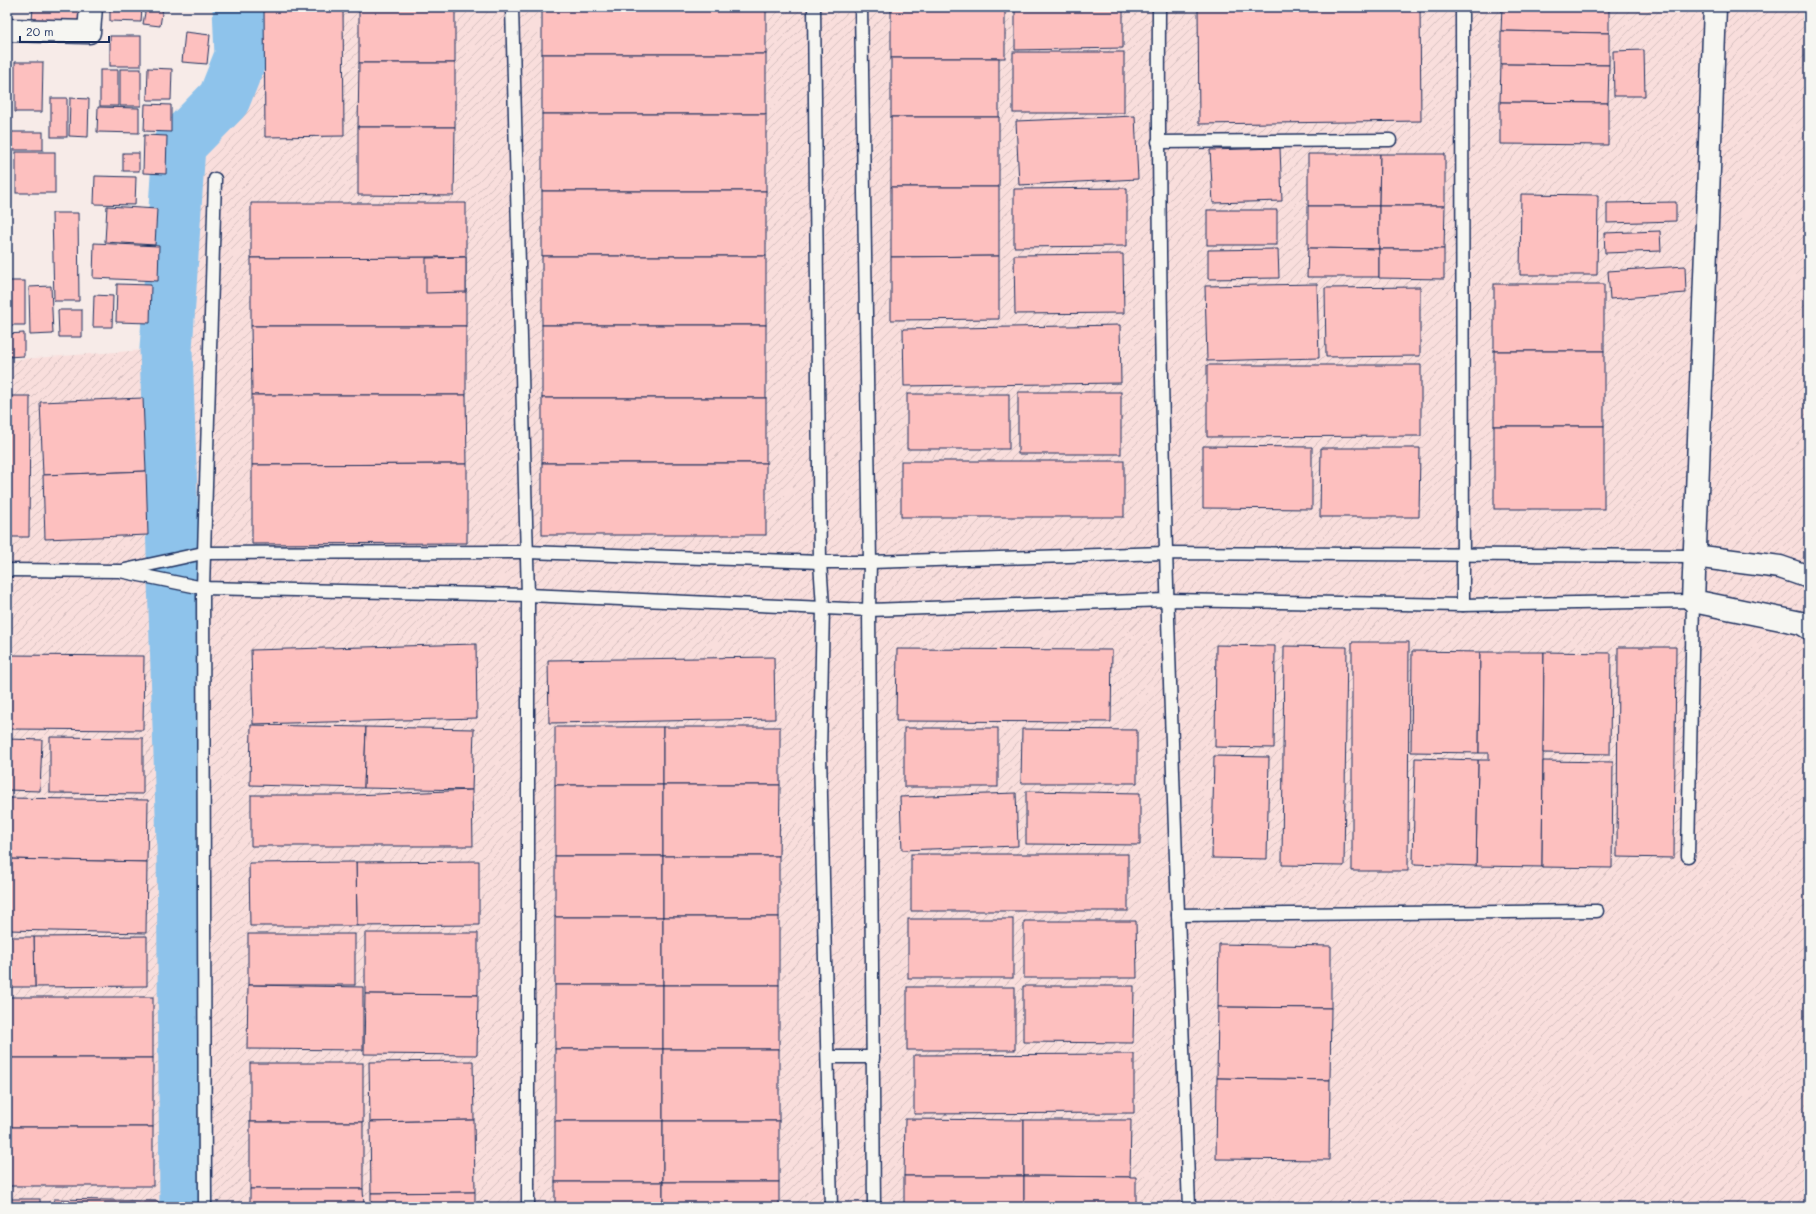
<svg xmlns="http://www.w3.org/2000/svg" width="1816" height="1214" font-family="Mali,sans-serif">
	<defs>
		<pattern id="industrial-furrows" width="10" height="10" patternUnits="userSpaceOnUse"><rect width="10" height="10" fill="#f9dedc"/><path d="M-1 1l2-2M0 10L10 0M9 11l2-2" fill="none" stroke="#d5bfbf"/></pattern>
	</defs>
	<rect width="100%" height="100%" fill="#f7ebe8"/>
	<filter id="ink" filterUnits="userSpaceOnUse"><feTurbulence type="fractalNoise" baseFrequency=".025" numOctaves="2"/><feDisplacementMap in="SourceGraphic" scale="8" xChannelSelector="R" yChannelSelector="G"/><feConvolveMatrix kernelMatrix="1 2 1 2 8 2 1 2 1" color-interpolation-filters="sRGB"/></filter>
	<g filter="url(#ink)">
		<!-- industrial -->
		<polygon fill="url(#industrial-furrows)" points="250,7 1809,7 1809,1207 7,1207 7,360 158,349 170,143 246,76"/>
		<g fill="none" stroke-linecap="round" stroke-linejoin="round">
			<!-- river -->
			<polyline stroke="#8ec3eb" stroke-width="53" points="186,1207 183,842 166,350 179,145 224,99 241,56 239,7"/>
		</g>
		<!-- building -->
		<g fill="#fdc0bf" stroke="#1b2f5e">
			<polygon points="33,7 81,7 81,22 32,21"/>
			<polygon points="110,7 142,7 141,22 110,21"/>
			<polygon points="146,7 163,7 160,26 143,24"/>
			<polygon points="264,7 343,7 344,136 265,137"/>
			<rect x="359" y="7" width="96" height="56"/>
			<rect x="542" y="7" width="224" height="47"/>
			<rect x="891" y="7" width="114" height="51"/>
			<polygon points="1015,7 1123,7 1123,48 1015,50"/>
			<polygon points="1198,7 1420,7 1421,121 1199,124"/>
			<polygon points="1502,7 1609,7 1609,33 1501,31"/>
			<polygon points="1501,31 1609,33 1609,65 1501,64"/>
			<polygon points="185,32 210,35 207,64 182,62"/>
			<rect x="110" y="36" width="31" height="30"/>
			<polygon points="1644,50 1645,96 1614,96 1613,51"/>
			<rect x="1013" y="52" width="111" height="61"/>
			<rect x="542" y="54" width="224" height="60"/>
			<rect x="891" y="58" width="108" height="59"/>
			<rect x="7" y="61" width="2" height="42"/>
			<polygon points="15,62 43,62 42,112 15,112"/>
			<polygon points="359,63 455,63 455,127 358,127"/>
			<polygon points="1501,64 1609,65 1608,103 1500,102"/>
			<polygon points="148,68 172,69 171,100 147,100"/>
			<rect x="120" y="69" width="21" height="37"/>
			<rect x="100" y="70" width="18" height="36"/>
			<rect x="51" y="98" width="16" height="39"/>
			<polygon points="70,98 89,99 88,137 69,136"/>
			<polygon points="1500,102 1608,103 1608,145 1500,144"/>
			<polygon points="145,104 171,105 171,132 144,131"/>
			<polygon points="98,107 139,108 139,133 97,132"/>
			<rect x="542" y="114" width="224" height="77"/>
			<polygon points="1135,116 1138,179 1019,185 1016,121"/>
			<rect x="891" y="117" width="108" height="70"/>
			<polygon points="358,127 455,127 454,196 358,195"/>
			<rect x="9" y="132" width="34" height="18"/>
			<polygon points="144,135 167,136 166,174 143,173"/>
			<polygon points="1280,148 1282,201 1213,203 1210,150"/>
			<rect x="16" y="152" width="39" height="41"/>
			<rect x="123" y="153" width="16" height="18"/>
			<polygon points="1308,154 1380,154 1379,206 1308,206"/>
			<polygon points="1380,154 1445,154 1445,206 1379,206"/>
			<polygon points="95,176 136,177 135,205 94,204"/>
			<polygon points="891,187 999,187 999,256 891,257"/>
			<polygon points="1127,188 1127,246 1014,247 1014,189"/>
			<rect x="542" y="191" width="224" height="65"/>
			<polygon points="1521,194 1598,195 1597,275 1520,275"/>
			<polygon points="1676,202 1676,221 1607,223 1607,203"/>
			<polygon points="251,203 466,203 466,257 251,258"/>
			<polygon points="107,206 157,209 155,245 105,242"/>
			<polygon points="1308,206 1379,206 1379,249 1308,248"/>
			<polygon points="1379,206 1445,206 1444,249 1379,249"/>
			<rect x="1207" y="210" width="70" height="35"/>
			<polygon points="52,213 78,213 79,301 54,301"/>
			<polygon points="1660,231 1661,251 1605,253 1604,233"/>
			<polygon points="94,243 159,246 158,281 93,278"/>
			<polygon points="1308,248 1379,249 1379,277 1307,277"/>
			<polygon points="1278,249 1279,278 1208,279 1208,250"/>
			<polygon points="1379,249 1444,249 1444,279 1379,278"/>
			<polygon points="1123,254 1124,313 1015,314 1014,255"/>
			<rect x="542" y="256" width="224" height="69"/>
			<polygon points="999,256 999,319 891,320 891,257"/>
			<polygon points="466,257 466,326 251,326 251,258"/>
			<polygon points="466,257 466,292 426,293 426,258"/>
			<polygon points="1685,266 1686,293 1610,299 1608,271"/>
			<rect x="7" y="281" width="18" height="44"/>
			<polygon points="117,284 151,285 150,323 116,322"/>
			<polygon points="1317,284 1319,358 1207,361 1205,286"/>
			<rect x="1494" y="284" width="110" height="67"/>
			<polygon points="51,286 53,334 30,335 29,287"/>
			<polygon points="1420,287 1420,356 1326,357 1325,288"/>
			<polygon points="94,295 113,296 112,327 93,327"/>
			<polygon points="58,310 82,310 82,337 59,337"/>
			<rect x="542" y="325" width="224" height="73"/>
			<polygon points="1120,325 1121,383 904,386 903,329"/>
			<polygon points="251,326 466,326 466,395 252,395"/>
			<polygon points="24,333 24,356 7,357 7,334"/>
			<rect x="1494" y="351" width="110" height="75"/>
			<polygon points="1207,365 1421,365 1421,436 1207,437"/>
			<rect x="1018" y="392" width="103" height="62"/>
			<rect x="907" y="394" width="102" height="55"/>
			<polygon points="252,395 466,395 467,464 252,465"/>
			<polygon points="7,396 30,396 29,537 7,537"/>
			<polygon points="143,398 146,471 43,475 40,402"/>
			<rect x="542" y="398" width="224" height="65"/>
			<rect x="1494" y="426" width="110" height="83"/>
			<polygon points="1203,446 1312,447 1312,509 1203,508"/>
			<polygon points="1321,448 1420,448 1419,517 1320,517"/>
			<rect x="901" y="461" width="223" height="56"/>
			<rect x="542" y="463" width="224" height="72"/>
			<polygon points="467,464 467,543 252,544 252,465"/>
			<polygon points="146,471 148,535 45,539 43,475"/>
			<polygon points="1352,642 1409,642 1408,871 1352,871"/>
			<polygon points="476,644 477,718 253,724 251,650"/>
			<polygon points="1216,645 1275,646 1274,748 1215,747"/>
			<polygon points="1284,646 1347,647 1344,866 1282,865"/>
			<polygon points="1618,647 1676,647 1674,858 1617,857"/>
			<polygon points="897,649 1112,650 1111,722 896,721"/>
			<polygon points="1412,651 1480,652 1479,753 1411,752"/>
			<polygon points="1480,652 1544,652 1542,867 1476,866 1478,760 1489,760 1489,753 1479,753"/>
			<polygon points="1544,652 1611,653 1610,754 1543,753"/>
			<polygon points="7,655 144,656 143,730 7,729"/>
			<polygon points="774,657 775,719 549,723 548,660"/>
			<polygon points="251,725 366,727 364,788 250,785"/>
			<polygon points="366,727 474,729 472,790 364,788"/>
			<rect x="555" y="727" width="108" height="58"/>
			<rect x="663" y="727" width="117" height="58"/>
			<rect x="904" y="728" width="94" height="59"/>
			<polygon points="1022,729 1137,730 1137,783 1021,783"/>
			<polygon points="50,737 143,738 143,794 50,793"/>
			<polygon points="7,739 42,740 40,791 7,790"/>
			<polygon points="1214,756 1269,757 1267,859 1212,858"/>
			<polygon points="1415,758 1478,760 1476,866 1413,864"/>
			<polygon points="1543,761 1613,762 1612,868 1542,867"/>
			<rect x="555" y="785" width="108" height="71"/>
			<polygon points="663,785 780,785 779,856 663,856"/>
			<polygon points="472,790 473,846 251,846 251,795 354,795"/>
			<polygon points="1026,791 1140,793 1140,845 1026,844"/>
			<polygon points="1016,793 1018,846 902,850 900,797"/>
			<polygon points="7,798 148,800 147,862 7,859"/>
			<rect x="911" y="854" width="217" height="57"/>
			<rect x="555" y="856" width="108" height="61"/>
			<rect x="663" y="856" width="116" height="61"/>
			<polygon points="7,859 147,862 146,933 7,930"/>
			<polygon points="479,861 479,925 357,926 356,862"/>
			<polygon points="356,862 357,926 250,926 249,863"/>
			<rect x="555" y="917" width="108" height="68"/>
			<rect x="663" y="917" width="116" height="68"/>
			<rect x="908" y="919" width="105" height="59"/>
			<polygon points="1024,921 1136,921 1137,978 1024,978"/>
			<polygon points="365,933 478,933 478,995 365,994"/>
			<rect x="248" y="934" width="107" height="51"/>
			<polygon points="147,936 147,986 35,987 34,937"/>
			<polygon points="7,937 34,937 35,987 7,987"/>
			<polygon points="1219,944 1331,946 1331,1008 1218,1007"/>
			<polygon points="248,985 363,987 363,1050 247,1049"/>
			<rect x="555" y="985" width="108" height="64"/>
			<rect x="663" y="985" width="116" height="64"/>
			<polygon points="1023,986 1134,986 1133,1043 1023,1042"/>
			<rect x="907" y="987" width="108" height="63"/>
			<polygon points="365,994 478,995 477,1055 364,1054"/>
			<rect x="7" y="997" width="146" height="61"/>
			<polygon points="1218,1007 1331,1008 1330,1080 1217,1078"/>
			<rect x="555" y="1049" width="108" height="72"/>
			<rect x="663" y="1049" width="116" height="72"/>
			<polygon points="1134,1054 1134,1113 914,1114 914,1055"/>
			<rect x="7" y="1058" width="146" height="69"/>
			<polygon points="473,1061 474,1120 370,1122 369,1062"/>
			<rect x="250" y="1063" width="113" height="59"/>
			<polygon points="1217,1078 1330,1080 1329,1160 1216,1159"/>
			<polygon points="905,1119 1024,1120 1024,1176 904,1176"/>
			<polygon points="474,1120 475,1192 371,1193 370,1122"/>
			<polygon points="1024,1120 1131,1120 1130,1177 1024,1176"/>
			<rect x="555" y="1121" width="108" height="61"/>
			<rect x="663" y="1121" width="116" height="61"/>
			<rect x="250" y="1122" width="113" height="67"/>
			<rect x="7" y="1127" width="146" height="59"/>
			<rect x="904" y="1176" width="120" height="31"/>
			<polygon points="1024,1176 1136,1177 1136,1207 1024,1207"/>
			<rect x="555" y="1182" width="108" height="25"/>
			<rect x="663" y="1182" width="116" height="25"/>
			<polygon points="250,1189 363,1189 364,1207 250,1207"/>
			<polygon points="475,1192 475,1207 371,1207 371,1193"/>
			<rect x="7" y="1199" width="33" height="8"/>
			<polygon points="54,1199 158,1201 158,1207 53,1207"/>
		</g>
		<g fill="none" stroke-linecap="round" stroke-linejoin="round">
			<!-- service casing -->
			<g stroke="#1b2f5e" stroke-width="15">
				<g id="service">
					<polyline points="512,7 528,595 528,1207"/>
					<polyline points="814,7 820,562 823,607 820,754 831,1207"/>
					<polyline points="861,7 870,562 869,610 874,1207"/>
					<path d="M1159 7C1157 407 1174 807 1189 1207"/>
					<polyline points="1462,7 1463,605"/>
					<polyline points="1158,142 1390,140"/>
					<polyline points="7,570 120,571 203,588 528,595 869,610 1166,600 1463,605 1693,601 1688,856"/>
					<polyline points="125,570 203,553 527,552 820,562 870,562 1165,553 1694,556"/>
					<polyline points="1178,915 1597,911"/>
					<polyline points="828,1057 873,1057"/>
					<polyline points="205,1207 203,588 215,179"/>
				</g>
			</g>
			<!-- minor casing -->
			<g stroke="#1b2f5e" stroke-width="25">
				<g id="minor">
					<polyline points="1715,7 1693,601 1801,623 1809,628"/>
					<polyline points="7,30 89,32 91,7"/>
					<polyline points="1694,556 1780,567 1809,577"/>
				</g>
			</g>
			<!-- service -->
			<use href="#service" stroke="#f6f6f2" stroke-width="12"/>
			<!-- minor -->
			<use href="#minor" stroke="#f6f6f2" stroke-width="22"/>
		</g>
	</g>
	<!-- margin -->
	<rect width="1816" height="1214" fill="none" stroke="#f6f6f2" stroke-width="24"/>
	<rect x="12" y="12" width="1792" height="1190" fill="none" stroke="#1b2f5e" stroke-width="1.5" filter="url(#ink)"/>
	<!-- scale -->
	<path d="M20 36v6h89v-6" fill="none" stroke="#1b2f5e" stroke-width="2"/>
	<text x="26" y="36" font-size="12" fill="#1b2f5e" stroke="#f6f6f2" stroke-width="3" paint-order="stroke">20 m</text>
</svg>
